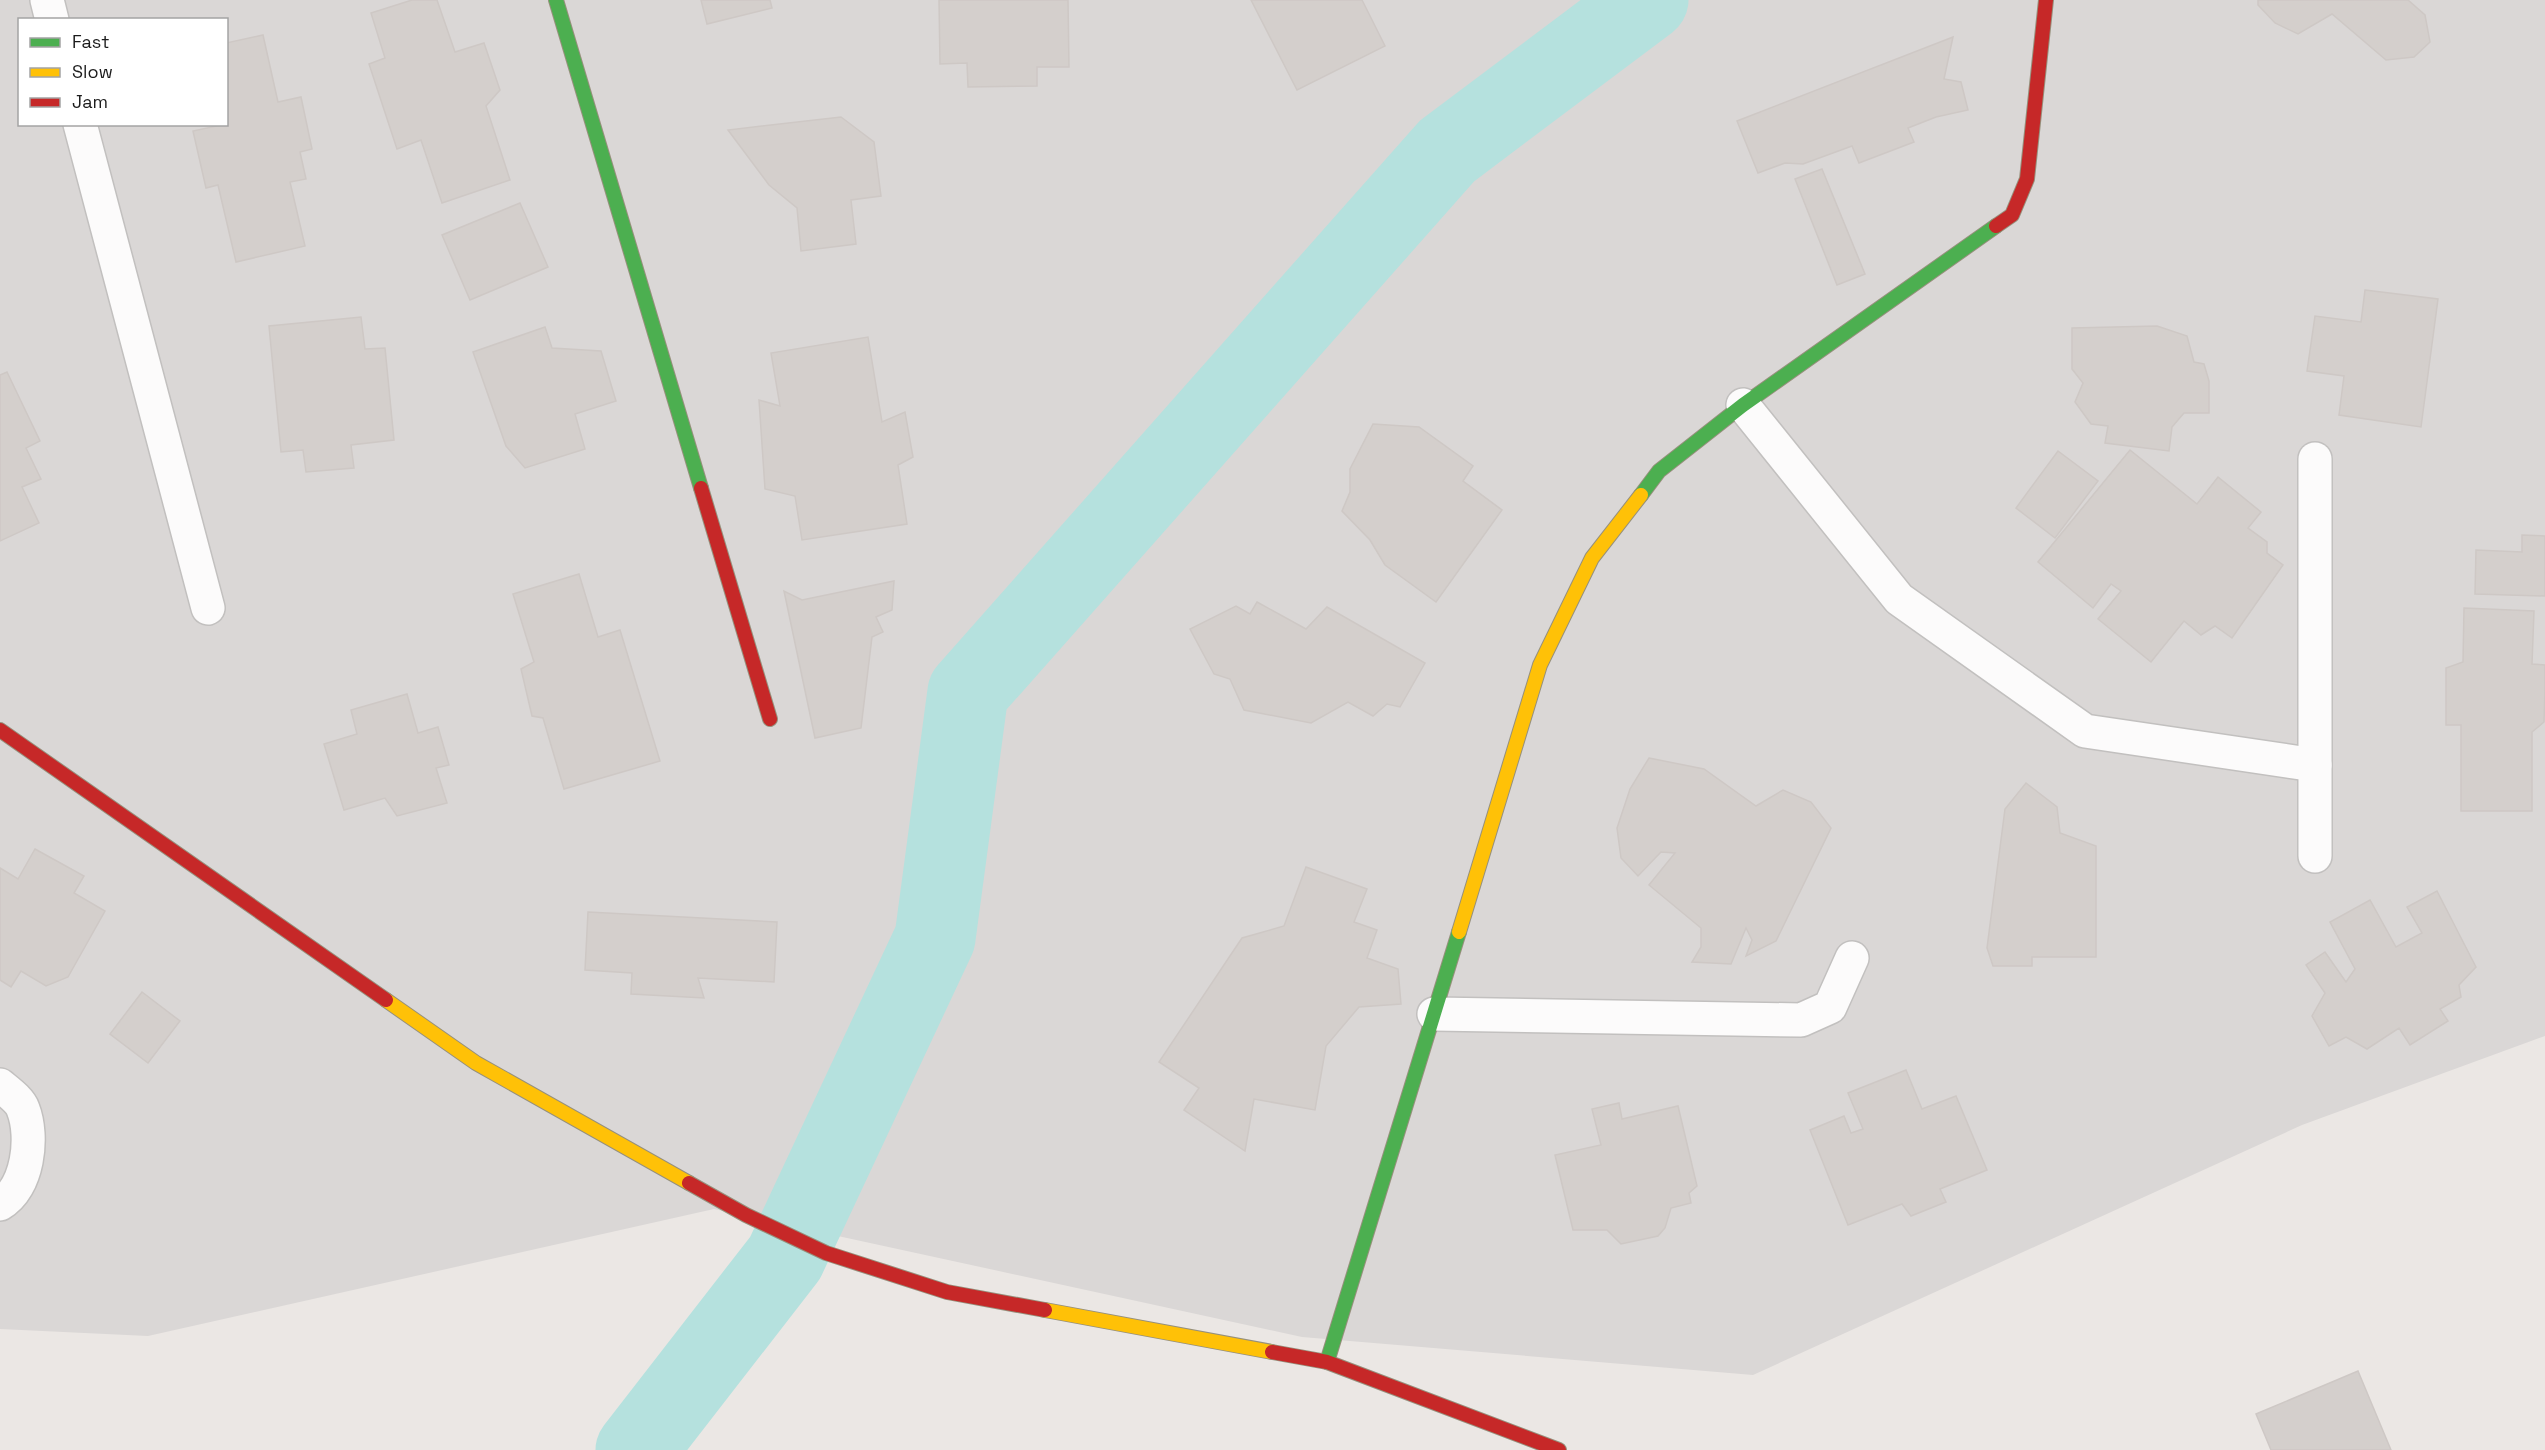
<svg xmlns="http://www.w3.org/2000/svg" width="2545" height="1450" font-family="'Space Grotesk',sans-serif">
	<rect width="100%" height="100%" fill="#ebe7e4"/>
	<!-- residential -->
	<path fill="#dad7d6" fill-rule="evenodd" d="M0 0H2545V1036L2302 1125 1753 1375 1302 1337 714 1209 148 1336 0 1329ZM20 20H226V124H20Z"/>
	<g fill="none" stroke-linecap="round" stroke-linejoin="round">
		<!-- river -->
		<polyline stroke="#b5e1de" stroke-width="81" points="636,1450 785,1258 935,938 968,692 1447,151 1648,0"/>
	</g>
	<!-- building -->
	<g fill="#d4cfcc" stroke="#cec8c5" stroke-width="1.5">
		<polygon points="412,0 437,0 455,52 484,43 500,90 486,106 510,180 442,203 421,140 397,149 369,64 385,58 371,13"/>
		<polygon points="701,0 770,0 772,8 707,24"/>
		<polygon points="939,0 1068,0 1069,67 1037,67 1037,86 968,87 967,63 940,64"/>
		<polygon points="1251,0 1362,0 1385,46 1297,90"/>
		<polygon points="2258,0 2408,0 2425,15 2430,42 2414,57 2386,60 2332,14 2298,34 2275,23 2258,5"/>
		<polygon points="263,35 278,102 301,97 312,149 300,152 306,179 290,182 305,246 236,262 218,185 206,188 193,131 226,124 226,43"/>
		<polygon points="1953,37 1944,79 1961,82 1968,110 1936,117 1908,128 1914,142 1859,163 1852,146 1803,164 1785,163 1758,173 1737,121"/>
		<polygon points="841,117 874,142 881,196 851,200 856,244 801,251 797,208 769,185 728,130"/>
		<polygon points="1822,169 1865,274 1837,285 1795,179"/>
		<polygon points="520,203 548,267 470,300 442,235"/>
		<polygon points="2365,290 2438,299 2421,427 2339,415 2344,376 2307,371 2315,316 2361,322"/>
		<polygon points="361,317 365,349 385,348 394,440 351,445 354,468 306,472 303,450 281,452 269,326"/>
		<polygon points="2157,326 2187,336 2194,362 2204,364 2209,381 2209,413 2184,413 2172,427 2169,451 2105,443 2108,426 2091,424 2075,402 2083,383 2072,369 2072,328"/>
		<polygon points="545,327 552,348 601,351 616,401 575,414 585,449 525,468 506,446 473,352"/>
		<polygon points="868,337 882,422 905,412 913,457 898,465 907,524 802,540 795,496 765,489 759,400 780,406 771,353"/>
		<polygon points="7,372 40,441 26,448 41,479 22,487 39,523 0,541 0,375"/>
		<polygon points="1373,424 1419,427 1473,466 1463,481 1502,510 1436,602 1385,565 1370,540 1342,511 1350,492 1350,469"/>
		<polygon points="2130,450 2197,504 2218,477 2261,512 2248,528 2267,542 2267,553 2283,565 2232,638 2215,626 2201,635 2184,621 2151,662 2098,619 2121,591 2111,584 2093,608 2038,562"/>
		<polygon points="2058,451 2098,481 2055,538 2016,508"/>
		<polygon points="2522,535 2545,536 2545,596 2475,594 2476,550 2522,552"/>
		<polygon points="579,574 598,637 620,630 660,761 564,789 543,718 532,716 521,669 534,662 513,594"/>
		<polygon points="894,581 892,610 876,617 883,632 872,637 861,728 815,738 784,591 802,600"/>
		<polygon points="1257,602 1306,629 1327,607 1425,663 1400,707 1387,704 1373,716 1348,702 1311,723 1244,710 1230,679 1214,674 1190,629 1236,606 1250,614"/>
		<polygon points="2464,608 2534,611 2532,664 2545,665 2545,690 2544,722 2532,732 2532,811 2461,811 2461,725 2446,725 2446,668 2463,662"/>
		<polygon points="407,694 418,733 438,727 449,765 436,768 447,803 397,816 385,798 344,810 324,744 357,734 351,710"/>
		<polygon points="1649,758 1704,769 1756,806 1783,790 1811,802 1831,828 1776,941 1746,956 1752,940 1746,928 1731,964 1692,962 1701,947 1701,928 1649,885 1675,853 1661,852 1638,876 1621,858 1617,828 1630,789"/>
		<polygon points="2026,783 2057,807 2060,833 2096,846 2096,957 2032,957 2032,966 1993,966 1987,948 2005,809"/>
		<polygon points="35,849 84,876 74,893 105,911 68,977 46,986 21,971 11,987 0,980 0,868 18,879"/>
		<polygon points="1306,867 1367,889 1354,922 1377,930 1367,958 1398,969 1401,1004 1359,1007 1326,1046 1315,1110 1254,1099 1245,1151 1184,1110 1199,1088 1159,1062 1242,938 1284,926"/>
		<polygon points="2437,891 2476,967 2459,985 2461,997 2440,1009 2448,1021 2410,1045 2399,1028 2367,1049 2346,1037 2329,1046 2312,1016 2325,993 2306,965 2325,952 2346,982 2355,969 2330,922 2370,900 2396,947 2422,933 2407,907"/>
		<polygon points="588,912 777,922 774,982 698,978 704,998 631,994 632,973 585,970"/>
		<polygon points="142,992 180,1021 148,1063 110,1034"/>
		<polygon points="1906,1070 1922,1109 1956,1096 1987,1170 1940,1189 1946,1202 1911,1216 1902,1204 1848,1225 1810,1130 1844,1116 1851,1133 1863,1129 1848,1093"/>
		<polygon points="1619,1103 1622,1119 1678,1106 1697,1186 1689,1193 1691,1203 1671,1208 1665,1228 1658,1236 1621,1244 1607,1230 1573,1230 1555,1155 1601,1145 1592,1109"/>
		<polygon points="2358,1371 2391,1450 2271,1450 2256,1414"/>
	</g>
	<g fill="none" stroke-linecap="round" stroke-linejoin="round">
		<!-- street casing -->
		<g stroke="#c2c0bf" stroke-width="36">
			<g id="street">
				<polyline points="47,0 52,20"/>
				<polyline points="80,124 208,608"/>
				<polyline points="1743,405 1899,599 2085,731 2315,765"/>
				<polyline points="2315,459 2315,856"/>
				<polyline points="1434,1014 1801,1020 1830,1007 1852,958"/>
				<path d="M0 1085C7 1091 20 1100 23 1109 34 1137 28 1188 0 1204"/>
			</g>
		</g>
		<!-- fast casing -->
		<g stroke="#96907c" stroke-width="16">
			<g id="fast">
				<polyline points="556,0 701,488"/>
				<polyline points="1641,495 1659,471 1743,405 1996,226"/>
				<polyline points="1327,1362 1459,932"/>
			</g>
		</g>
		<!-- slow casing -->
		<g stroke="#96907c" stroke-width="16">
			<g id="slow">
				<polyline points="1459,932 1540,665 1592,558 1641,495"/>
				<polyline points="386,1000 476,1063 689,1183"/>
				<polyline points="1045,1310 1272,1352"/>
			</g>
		</g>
		<!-- jam casing -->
		<g stroke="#96907c" stroke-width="16">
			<g id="jam">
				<polyline points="1996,226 2012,215 2027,179 2046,0"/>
				<polyline points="701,488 770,719"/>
				<polyline points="0,730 386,1000"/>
				<polyline points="689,1183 746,1215 826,1253 947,1292 1045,1310"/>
				<polyline points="1272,1352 1327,1362 1559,1450"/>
			</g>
		</g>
		<!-- street -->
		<use href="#street" stroke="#fcfbfb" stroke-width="33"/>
		<!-- fast -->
		<use href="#fast" stroke="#4caf50" stroke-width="14"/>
		<!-- slow -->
		<use href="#slow" stroke="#ffc107" stroke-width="14"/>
		<!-- jam -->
		<use href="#jam" stroke="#c62828" stroke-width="14"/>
	</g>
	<!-- legend -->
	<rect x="18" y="18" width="210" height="108" fill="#ffffff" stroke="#a4a4a4" stroke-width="1.5"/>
	<rect x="30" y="38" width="30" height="9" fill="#4caf50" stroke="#a4a4a4" stroke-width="1.5"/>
	<text x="72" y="48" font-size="18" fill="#1c1c1c">Fast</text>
	<rect x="30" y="68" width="30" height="9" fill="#ffc107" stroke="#a4a4a4" stroke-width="1.5"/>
	<text x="72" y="78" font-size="18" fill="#1c1c1c">Slow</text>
	<rect x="30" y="98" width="30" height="9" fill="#c62828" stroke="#a4a4a4" stroke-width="1.5"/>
	<text x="72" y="108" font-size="18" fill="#1c1c1c">Jam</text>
</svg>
